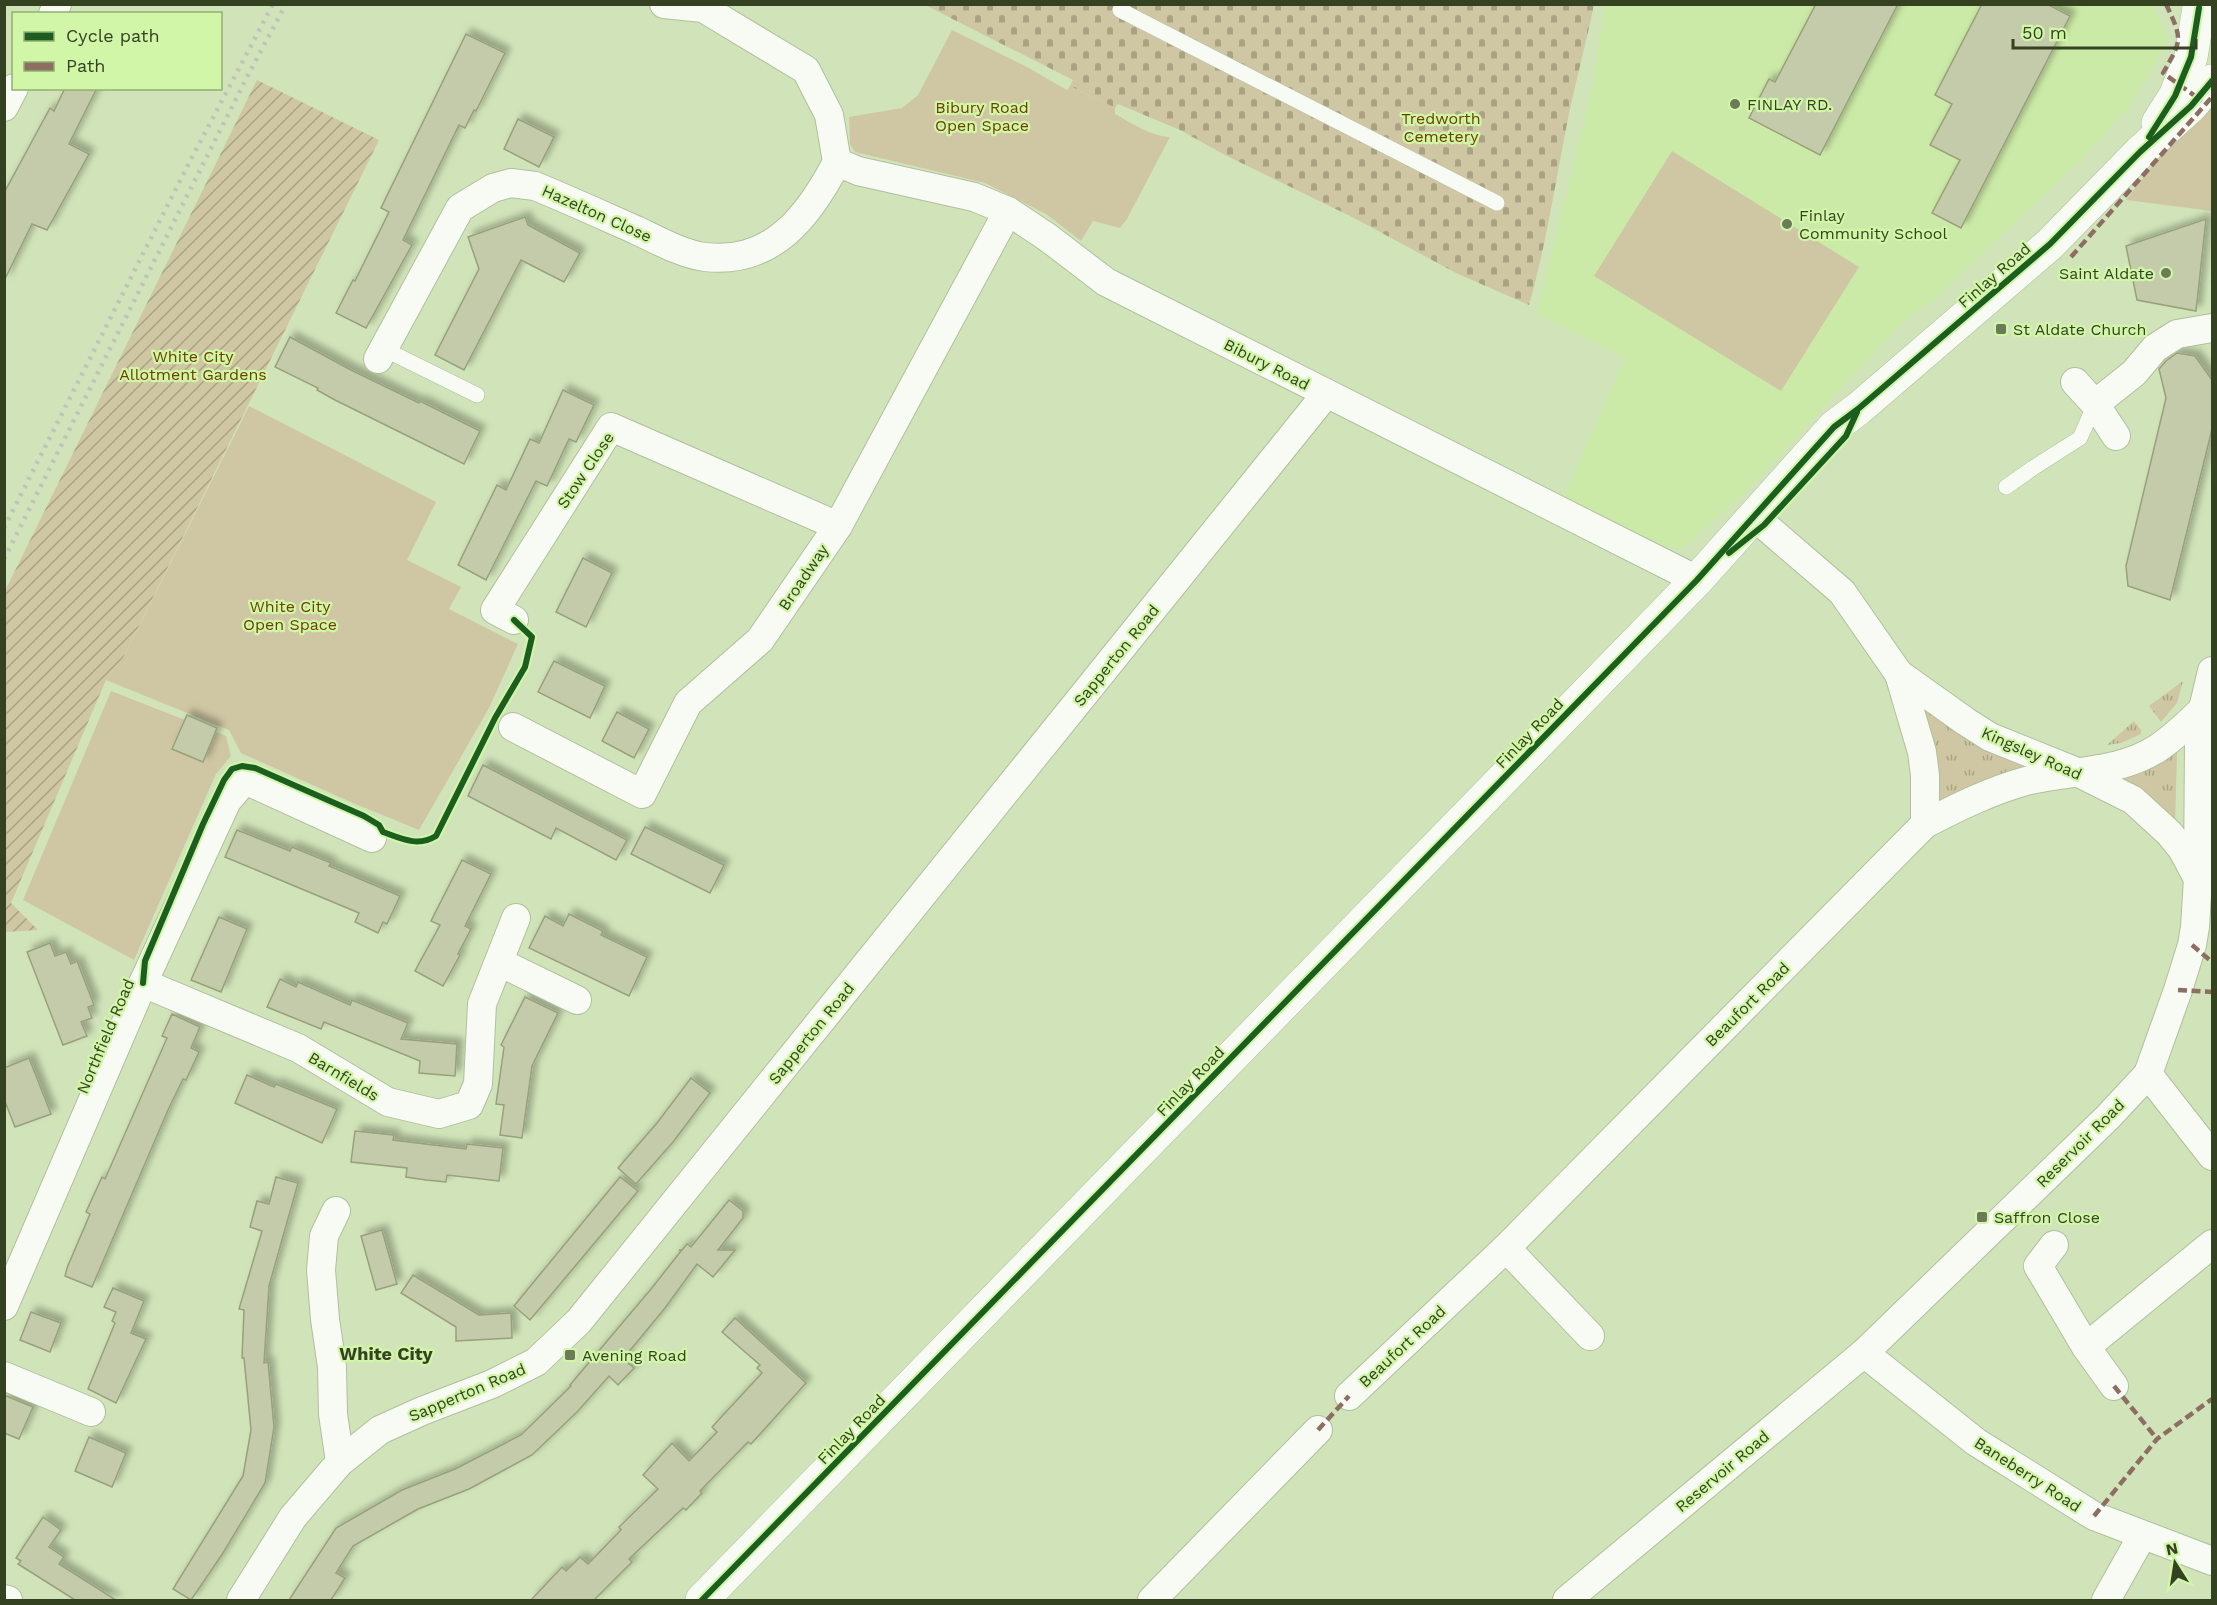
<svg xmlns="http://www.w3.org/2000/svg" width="2217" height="1605" font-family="'Work Sans',sans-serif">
	<defs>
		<pattern id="grass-tufts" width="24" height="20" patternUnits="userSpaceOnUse" patternTransform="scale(1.5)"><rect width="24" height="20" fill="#cfc7a3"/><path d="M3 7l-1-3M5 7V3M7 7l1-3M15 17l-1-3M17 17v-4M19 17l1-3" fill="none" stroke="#a9a384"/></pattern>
		<pattern id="cemetery-stones" width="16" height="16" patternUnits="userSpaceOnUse" patternTransform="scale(1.5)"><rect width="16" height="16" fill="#cfc7a3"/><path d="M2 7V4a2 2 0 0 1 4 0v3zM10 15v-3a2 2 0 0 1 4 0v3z" fill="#a9a384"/></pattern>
		<pattern id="garden-furrows" width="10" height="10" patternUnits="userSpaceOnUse" patternTransform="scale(1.5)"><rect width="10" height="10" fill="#cfc7a3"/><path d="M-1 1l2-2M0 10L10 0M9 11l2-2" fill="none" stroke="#a9a384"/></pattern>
		<filter id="shadow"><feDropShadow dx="5.5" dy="-5.5" stdDeviation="3" flood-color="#0004"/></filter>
	</defs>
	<rect width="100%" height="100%" fill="#d1e4b9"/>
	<!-- built -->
	<polygon fill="#cceaa7" points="1606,5 2152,5 2169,40 2129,107 2077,164 1933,300 1912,314 1895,330 1742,495 1689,543 1681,548 1666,547 1617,524 1564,496 1625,358 1537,314 1593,85 1599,40"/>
	<!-- grass -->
	<g fill="url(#grass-tufts)">
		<polygon points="2183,681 2177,703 2161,722 2149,706"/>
		<polygon points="1928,710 2030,766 1938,802 1923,712"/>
		<polygon points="2134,721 2141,730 2141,734 2121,743 2107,745"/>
		<polygon points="2177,748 2177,756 2175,824 2121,780 2122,775"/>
	</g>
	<!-- cemetery -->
	<path fill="url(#cemetery-stones)" d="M925 5H1594C1585 48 1573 91 1565 134 1554 191 1545 249 1529 305L1456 273 1354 218 1223 154 1180 130 1118 104 1115 108 1070 86 1073 80Z"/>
	<!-- park -->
	<g fill="#cfc7a3">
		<path d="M952 30 1025 66 1067 90 1070 86 1115 108V114C1133 124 1151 136 1170 137L1127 219 1120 228 1093 221 1081 241 1046 214 985 183 855 152 850 144 849 117 902 108 918 95Z"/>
		<polygon points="2212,90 2212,211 2126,200 2196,108"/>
		<polygon points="1672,151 1859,267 1781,391 1594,276"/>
		<polygon points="249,406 436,502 407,560 461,587 449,609 518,644 489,708 419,830 353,803 241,753 229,730 106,680 123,658"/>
		<polygon points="111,691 226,736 231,756 216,774 134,960 23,900"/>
	</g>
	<!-- garden -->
	<polygon fill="url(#garden-furrows)" points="257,80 379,140 123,658 106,680 11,903 38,930 5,932 5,591"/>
	<!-- building -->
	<g fill="#c3cbab" stroke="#98a07b" stroke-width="1.5" filter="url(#shadow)">
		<polygon points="1816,4 1898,4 1820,155 1749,118 1769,79 1775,82"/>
		<polygon points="1982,4 2047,4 2070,16 1961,228 1932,213 1960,160 1930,145 1952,104 1935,95"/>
		<polygon points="466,34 505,53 476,111 474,110 465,128 459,125 403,240 412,245 366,328 336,313 353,280 355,281 389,212 381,208"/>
		<polygon points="65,88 97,88 69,144 89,154 47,230 32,224 4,281 4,193 50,108 54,111"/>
		<polygon points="518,119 554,137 539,167 504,149"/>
		<polygon points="525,217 528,225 580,253 564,282 521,260 464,370 435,355 479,269 468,237"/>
		<polygon points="2206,219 2196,311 2137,300 2126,246"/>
		<polygon points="290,337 351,370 419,403 420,401 480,431 464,464 335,400 317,390 318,388 275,367"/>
		<polygon points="2177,353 2195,356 2212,380 2212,429 2170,600 2128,586 2126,566 2166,398 2159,369 2166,361"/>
		<polygon points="563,390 594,405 576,442 569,439 547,486 536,481 486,580 458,565 497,485 506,490 530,439 539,443"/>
		<polygon points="583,558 612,573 586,627 556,612"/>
		<polygon points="554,661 605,686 590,718 538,692"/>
		<polygon points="617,712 649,729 634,758 602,741"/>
		<polygon points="187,715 217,728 203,762 172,749"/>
		<polygon points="483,765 627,840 616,860 556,828 551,839 468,796"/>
		<polygon points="645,827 724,865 710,893 631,854"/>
		<polygon points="237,830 290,851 292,847 331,863 329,866 400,896 387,924 383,922 378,933 355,922 359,913 225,857"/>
		<polygon points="462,860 491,874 465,926 471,929 458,954 460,955 443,986 415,971 440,925 431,921"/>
		<polygon points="569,914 603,931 601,935 647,957 629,996 529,948 545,916 563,926"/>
		<polygon points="219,917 247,929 221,992 191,980"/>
		<polygon points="50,943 55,956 66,952 71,964 77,961 94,1005 88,1007 92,1018 81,1022 87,1036 63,1045 27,952"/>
		<polygon points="280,979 296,987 298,982 350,1005 352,1000 408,1023 401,1039 457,1044 455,1076 419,1073 420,1061 324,1022 321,1029 267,1007"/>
		<polygon points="525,997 558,1013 532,1066 522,1138 500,1135 504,1105 496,1104 504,1047 501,1045"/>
		<polygon points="172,1014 200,1027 191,1048 199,1052 186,1080 183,1079 168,1110 92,1287 65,1276 67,1268 90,1214 86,1212 102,1177 105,1179 167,1038 162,1036"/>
		<polygon points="29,1058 51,1114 15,1127 4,1099 4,1068"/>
		<polygon points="247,1075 274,1087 276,1084 337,1109 322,1143 235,1103"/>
		<polygon points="691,1078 710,1093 673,1142 636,1184 618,1168 657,1123"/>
		<polygon points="355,1131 394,1135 393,1140 466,1149 467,1144 503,1148 499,1181 447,1175 446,1182 426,1180 406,1177 407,1168 351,1162"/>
		<polygon points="276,1177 298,1183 269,1286 264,1363 268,1362 274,1427 265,1483 223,1553 191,1600 173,1589 243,1476 251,1430 244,1358 242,1358 244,1310 239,1309 262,1231 250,1227 257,1201 269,1204"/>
		<polygon points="620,1177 638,1191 530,1320 514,1306"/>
		<polygon points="729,1200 743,1211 743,1218 718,1250 735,1250 713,1277 697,1264 665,1308 623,1359 634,1368 618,1385 609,1376 577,1412 532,1455 469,1489 418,1509 353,1546 336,1573 345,1578 331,1600 289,1600 336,1528 402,1490 455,1469 521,1435 571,1386 570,1385 651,1289 681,1251 679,1250 682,1250 687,1244 691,1247"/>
		<polygon points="382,1230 397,1284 376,1290 361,1236"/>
		<polygon points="413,1275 479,1315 511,1313 512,1338 456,1341 456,1327 401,1293"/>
		<polygon points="113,1288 144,1301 131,1333 146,1339 116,1403 88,1389 115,1323 112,1321 116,1312 104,1307"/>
		<polygon points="31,1312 61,1323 50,1352 20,1340"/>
		<polygon points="735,1318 806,1383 751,1444 748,1442 700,1491 702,1493 686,1510 683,1508 629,1559 632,1562 594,1600 531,1600 562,1567 566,1571 580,1557 588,1564 621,1530 619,1527 658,1489 643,1475 672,1443 689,1461 717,1432 712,1427 762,1373 757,1368 760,1365 722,1332"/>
		<polygon points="4,1395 33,1407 19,1439 4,1433"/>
		<polygon points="89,1437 126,1453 112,1487 75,1471"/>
		<polygon points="43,1517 61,1530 49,1547 64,1557 59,1564 116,1600 75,1600 18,1564 21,1561 16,1558"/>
	</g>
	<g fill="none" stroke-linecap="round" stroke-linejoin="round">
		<!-- service casing -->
		<g stroke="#b0bf9d" stroke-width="16">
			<g id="service">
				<polyline points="1123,4 1120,10 1497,203"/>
				<polyline points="382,348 477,395"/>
				<polyline points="2006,487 2033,468 2080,438 2095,404"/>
			</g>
		</g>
		<!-- minor casing -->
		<g stroke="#b0bf9d" stroke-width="30">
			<g id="minor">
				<polyline points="664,4 703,8 806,70 829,115 837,162 858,171 974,197 1008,211 1047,237 1106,282 1697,580"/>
				<polyline points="53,14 57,4"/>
				<polyline points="4,107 14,88"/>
				<path d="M378 359 460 208 493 188 511 183 535 186C569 200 602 215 636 230 657 240 682 254 705 257 772 265 809 216 837 162"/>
				<polyline points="2075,382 2095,404 2116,436"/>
				<polyline points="2095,404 2134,373 2155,348 2177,334 2212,328"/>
				<polyline points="1764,525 1842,592 1899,674 1965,721 1990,737 2077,772 2133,800 2169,833 2182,849 2197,877"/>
				<polyline points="514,620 495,610 611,427 838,526"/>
				<polyline points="1899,674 1922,752 1925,775 1925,824"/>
				<polyline points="513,727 642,794 688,703 760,640 838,526 1008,211"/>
				<polyline points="499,962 577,1000"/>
				<polyline points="143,983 298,1048 388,1102 439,1114 469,1105 478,1084 482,1004 516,918"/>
				<polyline points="2148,1074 2212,1156"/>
				<polyline points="336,1211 324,1236 321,1270 325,1319 332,1367 333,1414 340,1462"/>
				<polyline points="2054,1245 2038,1266 2086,1347 2114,1386"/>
				<polyline points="1506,1248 1590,1336"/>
				<polyline points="4,1306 143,983 227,801 245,780 372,838"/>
				<polyline points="2086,1347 2212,1244"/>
				<polyline points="1864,1353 1976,1442 2094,1516 2212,1561"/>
				<polyline points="4,1376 91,1412"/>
				<path d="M1349 1396 1506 1248 1925 824C1958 807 1990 791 2026 781 2069 770 2119 774 2158 748 2174 737 2189 723 2203 709"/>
				<polyline points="4,1599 8,1600"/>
				<polyline points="241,1600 293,1517 340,1462 380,1430 422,1411 492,1384 536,1362 579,1321 1326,394"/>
				<polyline points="1152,1600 1318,1430"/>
				<polyline points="1567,1600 1864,1353 2108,1117 2148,1074 2178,990 2192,945 2195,927 2198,878 2199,741 2203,709 2212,671"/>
				<polyline points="2106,1600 2142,1536"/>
			</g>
		</g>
		<!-- trunk casing -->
		<g stroke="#b0bf9d" stroke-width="34">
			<g id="trunk">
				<polyline points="2158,123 2175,96 2191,57 2199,8"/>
				<polyline points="702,1600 1697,580 1834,427 1858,409 2050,244 2140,152 2191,106 2212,81"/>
			</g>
		</g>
		<!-- service -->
		<use href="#service" stroke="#f8fbf4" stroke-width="15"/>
		<!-- minor -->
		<use href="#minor" stroke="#f8fbf4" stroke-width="28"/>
		<!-- trunk -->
		<use href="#trunk" stroke="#f8fbf4" stroke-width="33"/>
		<!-- rail -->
		<g stroke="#bfc4b9" stroke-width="4.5" stroke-dasharray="3 6" stroke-linecap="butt">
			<polyline points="4,528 189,163 273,4"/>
			<polyline points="4,559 247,77 286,4"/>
		</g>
		<!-- quiet -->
		<g stroke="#8d6e63" stroke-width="4.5" stroke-dasharray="9 4.5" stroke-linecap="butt">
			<path d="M2166 4C2183 40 2182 40 2163 73L2202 101"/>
			<polyline points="2071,257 2212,97"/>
			<polyline points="2192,945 2212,962"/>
			<polyline points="2178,990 2212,992"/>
			<polyline points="2114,1386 2157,1439"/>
			<polyline points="1318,1430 1349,1396"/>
			<polyline points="2094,1516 2157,1439 2212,1399"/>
		</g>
		<!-- cycleway casing -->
		<g stroke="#d2f6a7" stroke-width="10">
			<g id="cycleway">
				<polyline points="2149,137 2175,96 2191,57 2199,8"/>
				<polyline points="1729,553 1764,525 1846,436 1857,412"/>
				<path d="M143 983 145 961 203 824 224 780 232 769 242 766 255 768 364 816 379 825 383 832C402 839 418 847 436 836L495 718 525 667 532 637 514 620"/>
				<polyline points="702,1600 1697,580 1834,427 1858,409 2050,244 2140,152 2191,106 2212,81"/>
			</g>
		</g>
		<!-- cycleway -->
		<use href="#cycleway" stroke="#1b5e20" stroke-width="6"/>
	</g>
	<!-- markers -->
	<g fill="#6b7b57" stroke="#d2f6a7" stroke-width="2">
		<circle cx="1735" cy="104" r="6"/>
		<circle cx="1787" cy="224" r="6"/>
		<circle cx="2166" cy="273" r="6"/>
		<rect x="1995" y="323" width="12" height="12" rx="3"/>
		<rect x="1976" y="1211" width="12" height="12" rx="3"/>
		<rect x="564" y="1349" width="12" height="12" rx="3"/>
	</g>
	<g text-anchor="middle" stroke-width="4.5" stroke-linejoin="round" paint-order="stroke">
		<!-- poi labels -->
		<g font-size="16" fill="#344222" stroke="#d2f6a7" text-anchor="start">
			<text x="1747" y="110">FINLAY RD.</text>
			<text x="1799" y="221">Finlay<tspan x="1799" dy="18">Community School</tspan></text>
			<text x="2154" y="279" text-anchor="end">Saint Aldate</text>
			<text x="2013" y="335">St Aldate Church</text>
			<text x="1994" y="1223">Saffron Close</text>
			<text x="582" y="1361">Avening Road</text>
		</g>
		<!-- park labels -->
		<g font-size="16" fill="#6d4100" stroke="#d2f6a7">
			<text x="982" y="113">Bibury Road<tspan x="982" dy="18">Open Space</tspan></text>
			<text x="1441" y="124">Tredworth<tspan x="1441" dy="18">Cemetery</tspan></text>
			<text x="193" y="362">White City<tspan x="193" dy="18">Allotment Gardens</tspan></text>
			<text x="290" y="612">White City<tspan x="290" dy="18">Open Space</tspan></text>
		</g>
		<!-- street labels -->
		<g font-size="16" fill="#344222" stroke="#d2f6a7">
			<text transform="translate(597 213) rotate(24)" y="6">Hazelton Close</text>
			<text transform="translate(1994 275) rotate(-41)" y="6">Finlay Road</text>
			<text transform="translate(1267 364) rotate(27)" y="6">Bibury Road</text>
			<text transform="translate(585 470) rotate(-56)" y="6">Stow Close</text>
			<text transform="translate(803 577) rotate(-56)" y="6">Broadway</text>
			<text transform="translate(1116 655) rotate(-51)" y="6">Sapperton Road</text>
			<text transform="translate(1529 733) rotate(-46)" y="6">Finlay Road</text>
			<text transform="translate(2032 753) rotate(24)" y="6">Kingsley Road</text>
			<text transform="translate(1747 1004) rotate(-45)" y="6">Beaufort Road</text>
			<text transform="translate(811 1033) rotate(-51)" y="6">Sapperton Road</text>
			<text transform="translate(105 1036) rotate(-67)" y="6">Northfield Road</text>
			<text transform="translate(344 1076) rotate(31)" y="6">Barnfields</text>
			<text transform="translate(1190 1081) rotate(-46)" y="6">Finlay Road</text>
			<text transform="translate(2080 1143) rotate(-45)" y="6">Reservoir Road</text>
			<text transform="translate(1402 1346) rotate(-43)" y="6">Beaufort Road</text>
			<text transform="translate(467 1392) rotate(-23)" y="6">Sapperton Road</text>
			<text transform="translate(851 1429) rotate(-46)" y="6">Finlay Road</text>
			<text transform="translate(1722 1471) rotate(-40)" y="6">Reservoir Road</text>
			<text transform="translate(2028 1474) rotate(33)" y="6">Baneberry Road</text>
		</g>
		<!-- neighbourhood labels -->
		<g font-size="18" font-weight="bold" fill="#344222" stroke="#d2f6a7">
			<text x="386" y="1360">White City</text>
		</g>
	</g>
	<!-- border -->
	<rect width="2217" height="1605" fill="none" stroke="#344222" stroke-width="12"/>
	<!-- legend -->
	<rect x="12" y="12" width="210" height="78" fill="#d2f6a7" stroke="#93ae72" stroke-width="1.5"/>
	<rect x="24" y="32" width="30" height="9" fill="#1b5e20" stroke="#93ae72" stroke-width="1.5"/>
	<text x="66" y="42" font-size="18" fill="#344222">Cycle path</text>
	<rect x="24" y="62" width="30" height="9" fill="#8d6e63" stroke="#93ae72" stroke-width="1.5"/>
	<text x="66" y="72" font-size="18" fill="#344222">Path</text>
	<!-- north arrow -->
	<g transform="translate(2175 1563) rotate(348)" stroke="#d2f6a7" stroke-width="4.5" paint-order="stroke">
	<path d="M0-4.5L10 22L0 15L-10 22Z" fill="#344222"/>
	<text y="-9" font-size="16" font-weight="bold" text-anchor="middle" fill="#344222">N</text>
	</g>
	<!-- scale -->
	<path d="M2013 39v9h183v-9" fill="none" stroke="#344222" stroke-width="3"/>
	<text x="2022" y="39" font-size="18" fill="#344222" stroke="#d2f6a7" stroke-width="4.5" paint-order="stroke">50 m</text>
</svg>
